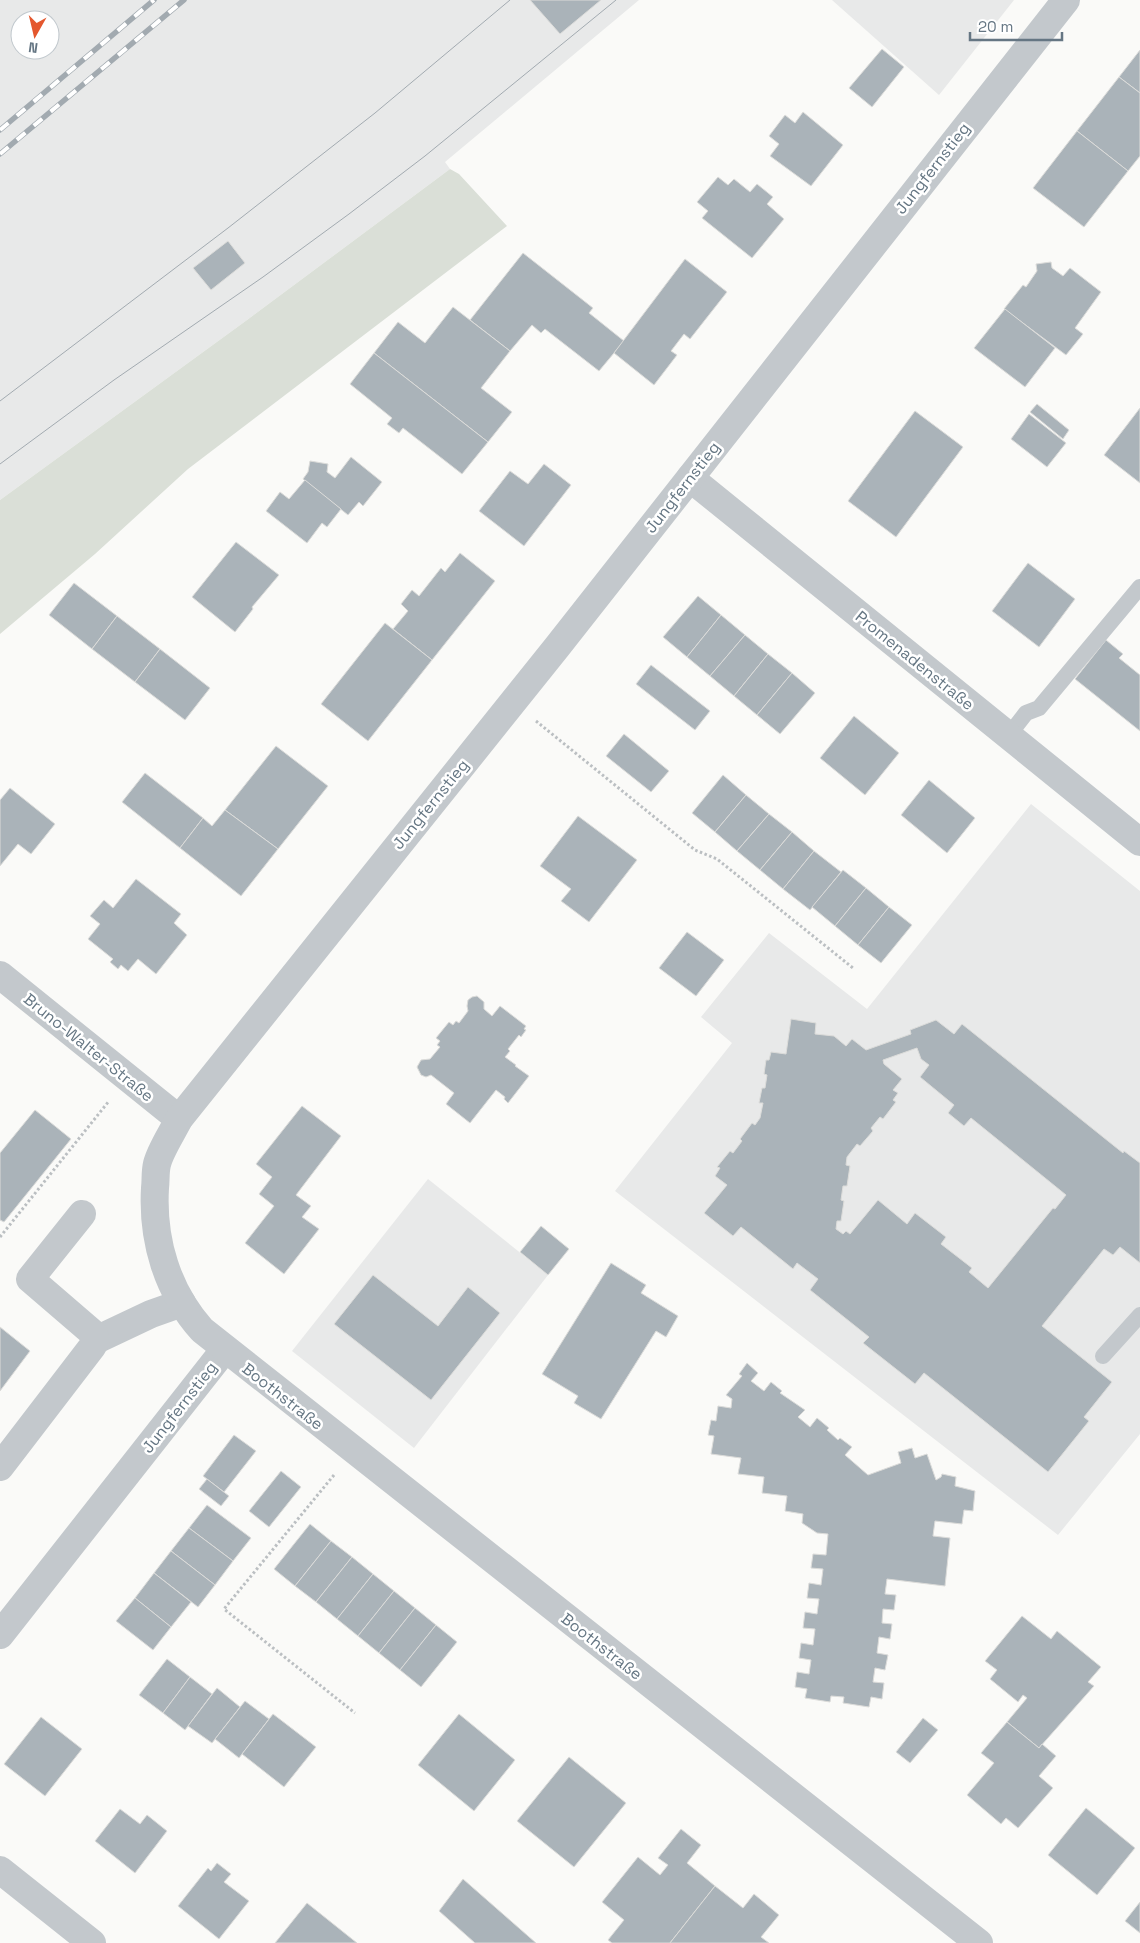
<svg xmlns="http://www.w3.org/2000/svg" width="1140" height="1943" font-family="'Space Grotesk',sans-serif">
	<rect width="100%" height="100%" fill="#fafaf8"/>
	<!-- built -->
	<g fill="#e8e9e9" fill-rule="evenodd">
		<path d="M0 0H639L445 162 450 169 247 320 0 500ZM20 20H50V50H20Z"/>
		<polygon points="832,0 1014,0 939,95"/>
		<polygon points="1031,804 1140,891 1140,1434 1058,1535 615,1191 732,1043 701,1017 769,933 867,1009"/>
		<polygon points="428,1179 548,1275 414,1448 292,1351"/>
	</g>
	<!-- green -->
	<polygon fill="#dadfd7" points="450,169 459,174 507,226 188,469 95,554 0,634 0,500 247,320"/>
	<!-- building -->
	<g fill="#aab3b9" stroke="#dcdcda" fill-rule="evenodd">
		<polygon points="530,0 601,0 560,34"/>
		<polygon points="882,49 904,67 872,107 849,88"/>
		<polygon points="1140,50 1140,93 1119,77"/>
		<polygon points="1119,77 1140,93 1140,156 1128,171 1077,131"/>
		<polygon points="803,112 843,145 811,186 770,156 779,144 769,136 785,115 795,123"/>
		<polygon points="1077,131 1128,171 1084,227 1033,188"/>
		<polygon points="718,177 728,185 734,179 750,192 757,184 773,197 767,204 784,219 752,258 702,218 708,211 697,202"/>
		<polygon points="228,241 245,263 211,290 193,268"/>
		<polygon points="523,253 593,308 589,313 624,341 599,371 545,329 541,333 532,325 510,351 470,320"/>
		<polygon points="685,259 727,292 690,339 684,334 671,351 677,355 654,385 614,353"/>
		<polygon points="1051,262 1052,268 1063,276 1070,268 1101,292 1075,328 1083,334 1066,355 1004,309 1023,285 1026,287 1037,271 1036,264"/>
		<polygon points="453,307 510,351 481,388 512,412 488,442 374,353 398,322 425,343"/>
		<polygon points="1005,309 1055,348 1025,387 974,348"/>
		<polygon points="374,353 488,442 462,474 403,428 399,433 387,424 392,418 350,384"/>
		<polygon points="1037,404 1069,430 1063,439 1030,412"/>
		<polygon points="1140,408 1140,483 1104,455"/>
		<polygon points="915,411 963,447 896,537 848,501"/>
		<polygon points="1029,414 1066,443 1047,467 1011,439"/>
		<polygon points="351,457 382,482 363,506 359,502 348,515 303,479 308,472 310,461 328,464 327,472 335,478"/>
		<polygon points="544,464 571,485 524,546 479,511 510,471 528,484"/>
		<polygon points="305,480 341,509 327,527 322,523 307,543 266,511 280,492 289,499"/>
		<polygon points="236,542 279,575 252,607 253,609 235,632 192,597"/>
		<polygon points="460,553 495,581 432,660 393,629 408,611 401,604 412,590 419,596 441,568 445,572"/>
		<polygon points="1028,563 1075,599 1039,647 992,611"/>
		<polygon points="74,583 117,616 92,649 49,615"/>
		<polygon points="698,596 721,615 687,657 663,637"/>
		<polygon points="721,615 745,635 710,676 687,657"/>
		<polygon points="117,616 160,649 135,682 92,649"/>
		<polygon points="385,623 432,660 368,741 321,704"/>
		<polygon points="745,635 768,654 734,696 710,676"/>
		<polygon points="1106,640 1123,654 1119,658 1140,675 1140,731 1075,679"/>
		<polygon points="160,649 210,688 185,720 135,682"/>
		<polygon points="768,654 792,673 757,715 734,696"/>
		<polygon points="651,665 710,711 695,730 636,684"/>
		<polygon points="792,673 815,693 780,734 757,715"/>
		<polygon points="854,716 899,753 865,795 820,758"/>
		<polygon points="624,734 669,771 651,792 606,756"/>
		<polygon points="276,746 328,786 278,849 225,810"/>
		<polygon points="145,773 203,818 180,848 122,802"/>
		<polygon points="723,775 746,795 715,832 692,813"/>
		<polygon points="929,780 975,818 947,853 901,815"/>
		<polygon points="10,788 55,824 31,854 18,844 0,866 0,800"/>
		<polygon points="746,795 769,814 737,851 715,832"/>
		<polygon points="225,810 278,849 241,896 180,848 203,818 212,826"/>
		<polygon points="769,814 792,832 760,870 737,851"/>
		<polygon points="578,816 637,860 589,922 561,901 571,889 540,866"/>
		<polygon points="792,832 814,851 783,889 760,870"/>
		<polygon points="814,851 841,872 810,910 783,889"/>
		<polygon points="843,870 866,888 835,926 812,907"/>
		<polygon points="136,879 181,914 174,923 187,935 156,974 138,959 128,971 121,965 118,969 110,962 113,959 88,939 100,924 90,916 104,900 113,908"/>
		<polygon points="866,888 889,907 858,945 835,926"/>
		<polygon points="889,907 912,925 881,963 858,945"/>
		<polygon points="687,932 724,960 696,996 659,968"/>
		<polygon points="477,996 484,1002 484,1009 492,1016 500,1006 526,1026 524,1029 526,1030 521,1037 519,1035 508,1049 510,1051 505,1057 516,1065 515,1066 529,1076 508,1103 504,1099 505,1097 496,1090 470,1123 446,1104 454,1093 431,1075 426,1077 421,1075 417,1067 421,1060 430,1059 440,1047 437,1045 440,1041 436,1038 449,1022 453,1025 456,1021 459,1023 468,1011 467,1006 468,1000 472,997"/>
		<path d="M791 1019 816 1023 815 1034 834 1036 846 1046 852 1039 866 1050 911 1034 910 1030 936 1020 954 1034 962 1024 1123 1153 1124 1151 1140 1163V1263L1120 1247 1113 1255 1104 1249 1042 1326 1112 1382 1084 1417 1089 1421 1048 1472 924 1373 915 1384 863 1343 869 1337 810 1290 818 1279 797 1263 793 1269 741 1227 733 1236 704 1213 727 1185 715 1176 720 1168 717 1167 730 1151 733 1153 742 1141 740 1139 752 1123 755 1125 760 1118 763 1103H759L762 1088H765L767 1075 764 1074 766 1060H769L771 1052 786 1054ZM917 1048 921 1059 929 1065 920 1077 954 1105 948 1113 964 1126 971 1118 1066 1195 1055 1209 1053 1208 988 1288 969 1272 972 1268 941 1244 946 1237 915 1213 907 1224 878 1200 850 1234 846 1231 843 1234 836 1229 837 1221H841L844 1201 841 1200 843 1186H847L850 1166 846 1165 847 1157 857 1144 860 1146 873 1131 871 1128 880 1117 883 1119 896 1102 893 1100 898 1093 893 1090 902 1079 884 1064 883 1060Z"/>
		<polygon points="302,1106 341,1136 296,1195 311,1206 302,1217 319,1229 284,1274 245,1243 274,1206 259,1194 272,1177 256,1164"/>
		<polygon points="35,1110 71,1139 4,1222 0,1220 0,1153"/>
		<polygon points="541,1226 569,1249 548,1275 520,1252"/>
		<polygon points="611,1263 646,1285 641,1293 678,1316 666,1337 656,1331 601,1419 574,1403 578,1396 542,1374"/>
		<polygon points="373,1275 438,1326 468,1287 500,1313 431,1400 334,1324"/>
		<polygon points="0,1327 30,1351 0,1391"/>
		<polygon points="747,1363 758,1373 751,1381 764,1391 771,1382 782,1391 780,1393 805,1410 798,1417 810,1427 817,1418 829,1428 827,1430 838,1440 840,1438 852,1447 845,1455 868,1475 901,1463 898,1452 912,1448 915,1458 927,1454 936,1480 941,1477 942,1474 956,1477 955,1486 975,1491 973,1511 964,1510 962,1524 935,1521 933,1536 950,1538 945,1586 887,1579 885,1594 896,1595 894,1610 883,1609 882,1623 892,1624 890,1639 879,1637 877,1653 888,1655 885,1670 875,1668 873,1682 884,1683 882,1699 871,1697 869,1707 843,1703 844,1697 831,1696 830,1702 805,1698 807,1689 795,1687 797,1672 809,1674 811,1660 799,1658 801,1643 813,1645 815,1629 803,1628 805,1612 817,1614 819,1599 807,1598 809,1583 821,1585 823,1569 811,1568 813,1554 826,1555 828,1534 817,1533 802,1523 803,1514 785,1511 787,1496 762,1493 764,1477 738,1474 741,1458 711,1454 714,1436 708,1435 711,1420 716,1421 718,1406 731,1408 732,1399 726,1395 742,1376 739,1374"/>
		<polygon points="234,1435 256,1451 224,1492 203,1476"/>
		<polygon points="281,1471 301,1487 269,1527 249,1511"/>
		<polygon points="207,1479 229,1496 221,1506 199,1489"/>
		<polygon points="207,1505 251,1538 233,1561 189,1528"/>
		<polygon points="310,1524 331,1541 295,1586 274,1569"/>
		<polygon points="189,1528 233,1561 215,1585 171,1551"/>
		<polygon points="331,1541 352,1557 316,1602 295,1586"/>
		<polygon points="171,1551 215,1585 198,1607 154,1573"/>
		<polygon points="352,1557 373,1574 337,1619 316,1602"/>
		<polygon points="154,1573 191,1602 171,1627 135,1598"/>
		<polygon points="373,1574 394,1591 358,1636 337,1619"/>
		<polygon points="394,1591 415,1608 379,1653 358,1636"/>
		<polygon points="135,1598 171,1627 153,1650 116,1621"/>
		<polygon points="415,1608 436,1625 400,1670 379,1653"/>
		<polygon points="1022,1616 1051,1639 1057,1631 1101,1667 1088,1682 1094,1686 1039,1748 1007,1722 1027,1698 1023,1695 1018,1702 990,1679 997,1670 985,1661"/>
		<polygon points="436,1625 457,1642 421,1687 400,1670"/>
		<polygon points="167,1659 190,1677 163,1713 139,1695"/>
		<polygon points="190,1677 212,1694 185,1730 163,1713"/>
		<polygon points="217,1688 240,1707 212,1743 188,1726"/>
		<polygon points="245,1701 269,1719 239,1758 215,1739"/>
		<polygon points="273,1714 316,1747 284,1787 242,1754"/>
		<polygon points="459,1714 515,1760 474,1811 418,1765"/>
		<polygon points="41,1717 82,1749 45,1796 4,1764"/>
		<polygon points="923,1718 938,1730 910,1763 896,1752"/>
		<polygon points="1007,1722 1039,1748 1042,1744 1056,1756 1039,1776 1053,1788 1018,1828 1006,1818 1001,1824 967,1795 994,1763 981,1753"/>
		<polygon points="569,1757 626,1803 574,1867 517,1821"/>
		<polygon points="1086,1808 1135,1848 1097,1895 1048,1855"/>
		<polygon points="120,1809 140,1824 147,1815 167,1831 135,1873 95,1841"/>
		<polygon points="681,1829 701,1845 687,1863 715,1886 670,1943 612,1943 608,1940 624,1920 602,1902 638,1857 660,1875 668,1865 658,1858"/>
		<polygon points="217,1863 231,1874 224,1882 249,1901 219,1939 178,1906 208,1868 211,1871"/>
		<polygon points="463,1879 536,1943 475,1943 439,1911"/>
		<polygon points="715,1886 743,1908 754,1894 779,1915 761,1937 769,1943 670,1943"/>
		<polygon points="1140,1902 1140,1933 1125,1921"/>
		<polygon points="307,1903 357,1943 275,1943"/>
	</g>
	<g fill="none" stroke-linecap="round" stroke-linejoin="round">
		<!-- path -->
		<g stroke="#bbbfc2" stroke-width="3" stroke-dasharray="2.5 2.5" stroke-linecap="butt">
			<polyline points="536,721 695,850 717,859 853,968"/>
			<polyline points="0,1237 109,1101"/>
			<polyline points="334,1475 224,1609 355,1713"/>
		</g>
		<!-- service -->
		<g stroke="#c3c8cc" stroke-width="16">
			<polyline points="1009,735 1026,713 1039,708 1140,587"/>
			<polyline points="1103,1356 1140,1315"/>
		</g>
		<!-- minor -->
		<g stroke="#c3c8cc" stroke-width="28">
			<polyline points="690,478 1140,842"/>
			<polyline points="0,975 179,1119"/>
			<polyline points="96,1340 151,1314 182,1303"/>
			<polyline points="0,1467 92,1347 96,1340 94,1334 30,1279 82,1214"/>
			<polyline points="0,1635 225,1349"/>
			<polyline points="0,1870 92,1943"/>
			<path d="M979 1943 202 1330C167 1291 152 1240 155 1188 156 1180 155 1172 157 1164 160 1151 172 1133 179 1119L557 647 1066 0"/>
		</g>
		<!-- tram -->
		<g stroke="#a2aab0" stroke-width="1">
			<polyline points="0,401 228,228 375,113 510,0"/>
			<polyline points="0,464 114,380 263,277 349,214 425,156 616,0"/>
		</g>
		<!-- rail casing -->
		<g stroke="#a2aab0" stroke-width="5.5">
			<g id="rail">
				<polyline points="0,130 154,0"/>
				<polyline points="0,154 184,0"/>
			</g>
		</g>
		<!-- rail -->
		<use href="#rail" stroke="#fff" stroke-width="4" stroke-dasharray="11" stroke-linecap="butt"/>
	</g>
	<g text-anchor="middle" stroke-width="5" stroke-linejoin="round" paint-order="stroke">
		<!-- street labels -->
		<g font-size="16" fill="#657683" stroke="#fff">
			<text transform="translate(932 168) rotate(-52)" y="6">Jungfernstieg</text>
			<text transform="translate(682 487) rotate(-52)" y="6">Jungfernstieg</text>
			<text transform="translate(915 660) rotate(39)" y="6">Promenadenstraße</text>
			<text transform="translate(430 804) rotate(-51)" y="6">Jungfernstieg</text>
			<text transform="translate(89 1047) rotate(39)" y="6">Bruno-Walter-Straße</text>
			<text transform="translate(283 1396) rotate(38)" y="6">Boothstraße</text>
			<text transform="translate(179 1407) rotate(-52)" y="6">Jungfernstieg</text>
			<text transform="translate(602 1646) rotate(38)" y="6">Boothstraße</text>
		</g>
	</g>
	<!-- north arrow -->
	<g transform="translate(35 35) rotate(188)"><circle r="24" fill="#ffffff" stroke="#c1c8cd"/>
	<path d="M0-4L9 19L0 12L-9 19Z" fill="#e4572e"/>
	<text y="-8" font-size="14" font-weight="bold" text-anchor="middle" fill="#657683">N</text>
	</g>
	<!-- scale -->
	<path d="M970 32v8h92v-8" fill="none" stroke="#657683" stroke-width="2.5"/>
	<text x="978" y="32" font-size="15" fill="#657683" stroke="#ffffff" stroke-width="4" paint-order="stroke">20 m</text>
</svg>
